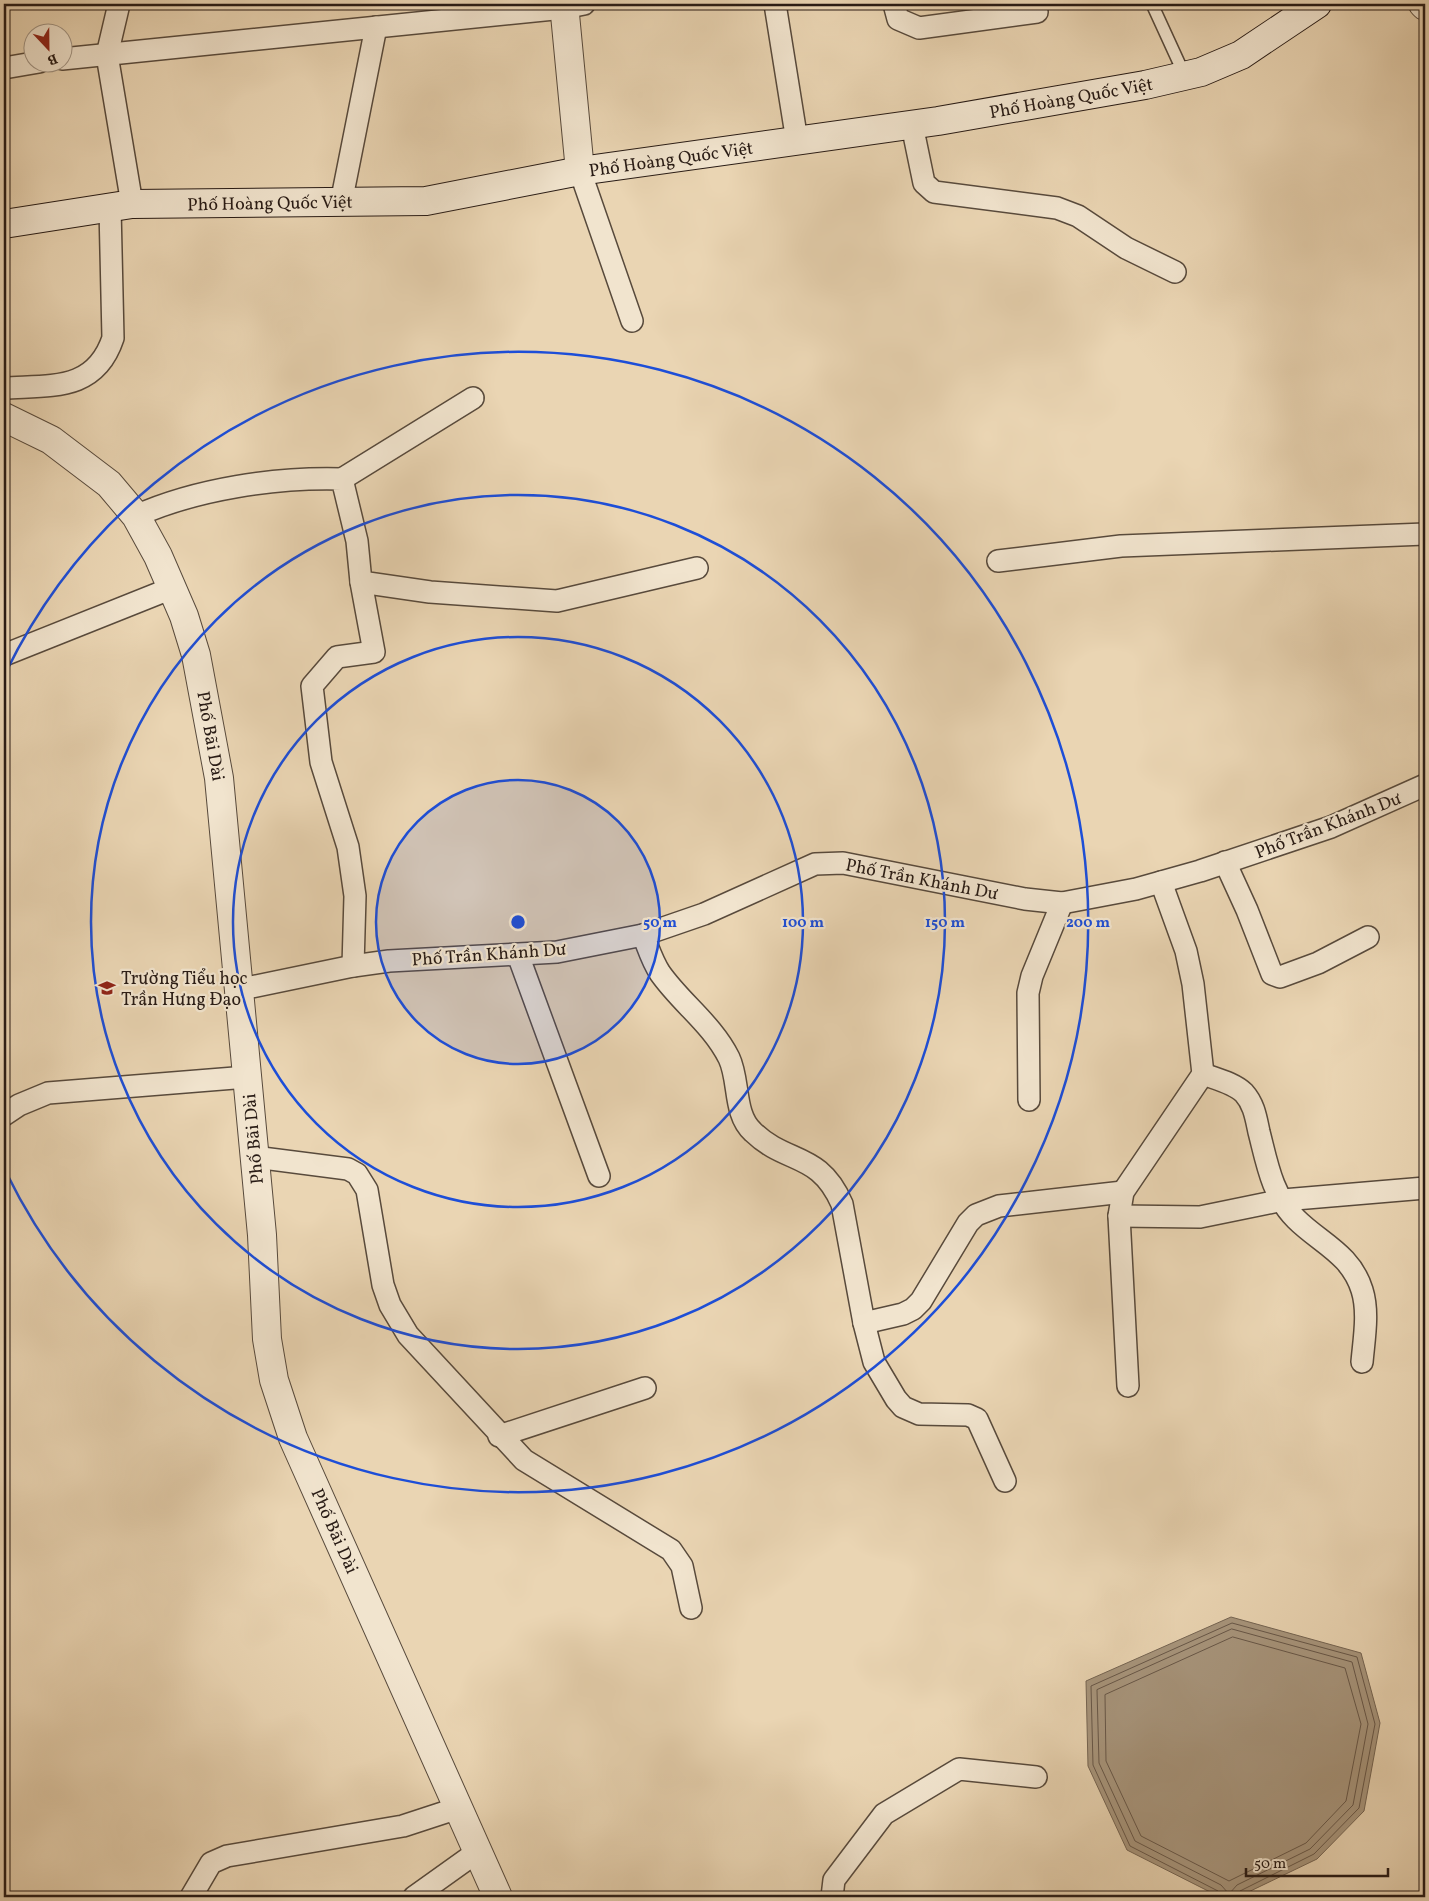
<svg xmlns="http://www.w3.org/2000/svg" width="1429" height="1901" font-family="Vollkorn,serif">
	<rect width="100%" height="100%" fill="#ead5b3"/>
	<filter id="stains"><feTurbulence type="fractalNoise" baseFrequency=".004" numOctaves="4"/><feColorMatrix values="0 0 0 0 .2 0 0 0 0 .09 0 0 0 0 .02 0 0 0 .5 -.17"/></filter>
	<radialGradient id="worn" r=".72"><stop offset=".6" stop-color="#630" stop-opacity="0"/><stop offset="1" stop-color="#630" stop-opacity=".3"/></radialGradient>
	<!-- water -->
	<polygon fill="#a8967d" stroke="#756553" points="1231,1617 1361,1653 1380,1723 1364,1811 1317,1859 1238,1897 1220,1897 1127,1850 1088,1766 1086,1681"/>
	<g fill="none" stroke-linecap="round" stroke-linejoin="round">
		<!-- shore -->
		<g stroke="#685849" stroke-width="1">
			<polygon points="1232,1629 1352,1662 1368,1724 1353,1805 1310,1849 1237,1885 1229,1894 1221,1885 1135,1841 1099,1763 1097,1690"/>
			<polygon points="1233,1637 1345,1668 1361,1724 1346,1801 1306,1843 1229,1881 1141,1836 1106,1761 1105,1695"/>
			<polyline points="1221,1897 1218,1891 1130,1846 1093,1765 1091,1686 1232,1623 1357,1657 1375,1724 1359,1808 1314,1854 1240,1891 1237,1897"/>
		</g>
		<!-- service casing -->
		<g stroke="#584a3c" stroke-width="14">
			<polyline id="service" points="1152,4 1185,76"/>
		</g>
		<!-- minor casing -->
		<g stroke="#584a3c" stroke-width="24">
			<g id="minor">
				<polyline points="119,4 107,55 132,204"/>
				<polyline points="775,4 797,141"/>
				<polyline points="894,4 898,19 919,28 1037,12"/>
				<polyline points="62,59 564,8 584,4"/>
				<polyline points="4,68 39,62"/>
				<polyline points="912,125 924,183 934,192 1057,208 1078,216 1126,248 1175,272"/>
				<polyline points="580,171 632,321"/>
				<polyline points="341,203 376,27"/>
				<path d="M4 388C51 385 95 392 113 338L110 208"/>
				<polyline points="342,479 473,398"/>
				<path d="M136 516C196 489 276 477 342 479L357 541 361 582 430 592 557 601 697 568"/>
				<polyline points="998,561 1121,546 1425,534"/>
				<polyline points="4,655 172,588"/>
				<polyline points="1225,862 1247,910 1272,974 1280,977 1318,963 1368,937"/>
				<path d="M643 935C648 947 652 961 660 973 681 1003 712 1024 729 1058 740 1081 733 1114 753 1132 787 1165 819 1151 842 1204L864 1323 874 1362 896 1399 903 1407 919 1414 968 1415 977 1419 1005 1481"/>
				<polyline points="518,955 599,1176"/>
				<polyline points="353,966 355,896 348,847 321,762 312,686 337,657 374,652 361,582"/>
				<polyline points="237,990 353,966 389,961 557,952 643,935 704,914 815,864 843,863 1025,899 1062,903 1136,889 1200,871 1331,827 1425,785"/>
				<path d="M1203 1074C1216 1079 1234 1083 1244 1093 1254 1104 1256 1118 1259 1132 1267 1163 1272 1195 1296 1219 1320 1243 1351 1254 1362 1290 1369 1312 1364 1339 1362 1362"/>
				<polyline points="1029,1100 1028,993 1032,976 1062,903"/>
				<polyline points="4,1115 19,1105 48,1093 247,1077"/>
				<polyline points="254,1157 348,1169 357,1174 367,1190 383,1285 390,1305 408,1335 524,1460 671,1550 682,1566 691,1608"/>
				<polyline points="1119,1216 1200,1217 1283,1200 1425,1188"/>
				<polyline points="864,1323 903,1314 913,1309 921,1301 968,1223 976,1215 999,1206 1123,1192"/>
				<polyline points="1128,1386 1119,1216 1123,1192 1203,1074 1193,984 1186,951 1161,882"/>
				<polyline points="499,1436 645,1388"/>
				<polyline points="191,1897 211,1863 227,1856 403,1826 458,1808"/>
				<polyline points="414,1897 477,1852"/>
				<polyline points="832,1897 834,1880 884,1814 959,1769 1036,1777"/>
			</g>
		</g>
		<!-- tertiary casing -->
		<g stroke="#584a3c" stroke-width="30">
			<g id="tertiary">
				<polyline points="564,4 580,171"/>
				<polyline points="1423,4 1425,6"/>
				<polyline points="4,417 51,440 109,484 136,516 158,556 184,616 196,655 219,778 262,1235 267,1339 274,1380 293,1438 498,1897"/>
			</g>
		</g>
		<!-- secondary casing -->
		<g stroke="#281b15" stroke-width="30">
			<polyline id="secondary" points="4,224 132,204 426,201 580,171 938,121 1145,85 1201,72 1241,55 1317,4"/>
		</g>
		<!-- service -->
		<use href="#service" stroke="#f1e4ce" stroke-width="11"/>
		<!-- minor -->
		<use href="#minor" stroke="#f1e4ce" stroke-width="21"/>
		<!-- tertiary -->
		<use href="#tertiary" stroke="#f1e4ce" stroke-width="28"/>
		<!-- secondary -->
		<use href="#secondary" stroke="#f1e4ce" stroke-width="28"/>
	</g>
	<!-- distance rings -->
	<circle cx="518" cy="922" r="142" fill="#1d4ed8" fill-opacity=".12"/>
	<g fill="none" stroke="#1d4ed8" stroke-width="2.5">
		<circle cx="518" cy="922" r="142"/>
		<circle cx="518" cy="922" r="285"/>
		<circle cx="518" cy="922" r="427"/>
		<path d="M6 672A570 570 0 1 1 6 1172"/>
	</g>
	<!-- icons -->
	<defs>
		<g id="school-bare" transform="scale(1.35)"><path d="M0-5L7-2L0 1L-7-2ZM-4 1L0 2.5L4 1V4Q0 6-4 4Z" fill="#8f2418" stroke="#f1e4ce" stroke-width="2.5" paint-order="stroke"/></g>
	</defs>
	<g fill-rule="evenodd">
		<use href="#school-bare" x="107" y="988"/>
	</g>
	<g text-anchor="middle" stroke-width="4.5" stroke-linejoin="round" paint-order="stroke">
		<!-- street labels -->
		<g font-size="18" fill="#281b15" stroke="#f1e4ce">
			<text transform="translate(1071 98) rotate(-10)" y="6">Phố Hoàng Quốc Việt</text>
			<text transform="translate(671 159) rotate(-8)" y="6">Phố Hoàng Quốc Việt</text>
			<text transform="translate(270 203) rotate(-1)" y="6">Phố Hoàng Quốc Việt</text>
			<text transform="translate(211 736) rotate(80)" y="6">Phố Bãi Dài</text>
			<text transform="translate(1328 825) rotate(-21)" y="6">Phố Trần Khánh Dư</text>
			<text transform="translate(922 879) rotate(11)" y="6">Phố Trần Khánh Dư</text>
			<text transform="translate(489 954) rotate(-4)" y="6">Phố Trần Khánh Dư</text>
			<text transform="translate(253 1139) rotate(-95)" y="6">Phố Bãi Dài</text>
			<text transform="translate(335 1531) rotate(66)" y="6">Phố Bãi Dài</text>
		</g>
		<!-- poi labels -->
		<g font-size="18" fill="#281b15" stroke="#f1e4ce" text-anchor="start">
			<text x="121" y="984">Trường Tiểu học<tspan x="121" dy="21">Trần Hưng Đạo</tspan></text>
		</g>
	</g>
	<circle cx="518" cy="922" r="8" fill="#1d4ed8" stroke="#f1e4ce" stroke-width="2.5"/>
	<g font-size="15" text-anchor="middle" font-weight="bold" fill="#1d4ed8" stroke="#f1e4ce" stroke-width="4.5" stroke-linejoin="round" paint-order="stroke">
		<text x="660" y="927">50 m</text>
		<text x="803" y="927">100 m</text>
		<text x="945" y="927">150 m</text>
		<text x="1088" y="927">200 m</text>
	</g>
	<!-- margin -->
	<rect width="1429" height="1901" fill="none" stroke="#ead5b3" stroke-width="20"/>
	<rect x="5" y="5" width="1419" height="1891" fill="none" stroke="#281b15" stroke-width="2.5"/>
	<rect x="10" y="10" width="1409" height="1881" fill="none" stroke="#281b15"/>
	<!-- north arrow -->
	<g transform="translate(48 48) rotate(158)"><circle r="24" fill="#f1e4ce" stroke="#a19484"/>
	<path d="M0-4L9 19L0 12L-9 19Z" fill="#8f2418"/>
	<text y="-8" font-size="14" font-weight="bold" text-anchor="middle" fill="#281b15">B</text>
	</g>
	<!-- scale -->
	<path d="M1246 1868v8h142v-8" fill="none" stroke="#281b15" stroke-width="2.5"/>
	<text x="1254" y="1868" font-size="15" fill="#281b15" stroke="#f1e4ce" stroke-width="4" paint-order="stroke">50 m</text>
	<rect width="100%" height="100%" filter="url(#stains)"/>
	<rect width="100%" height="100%" fill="url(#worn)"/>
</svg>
